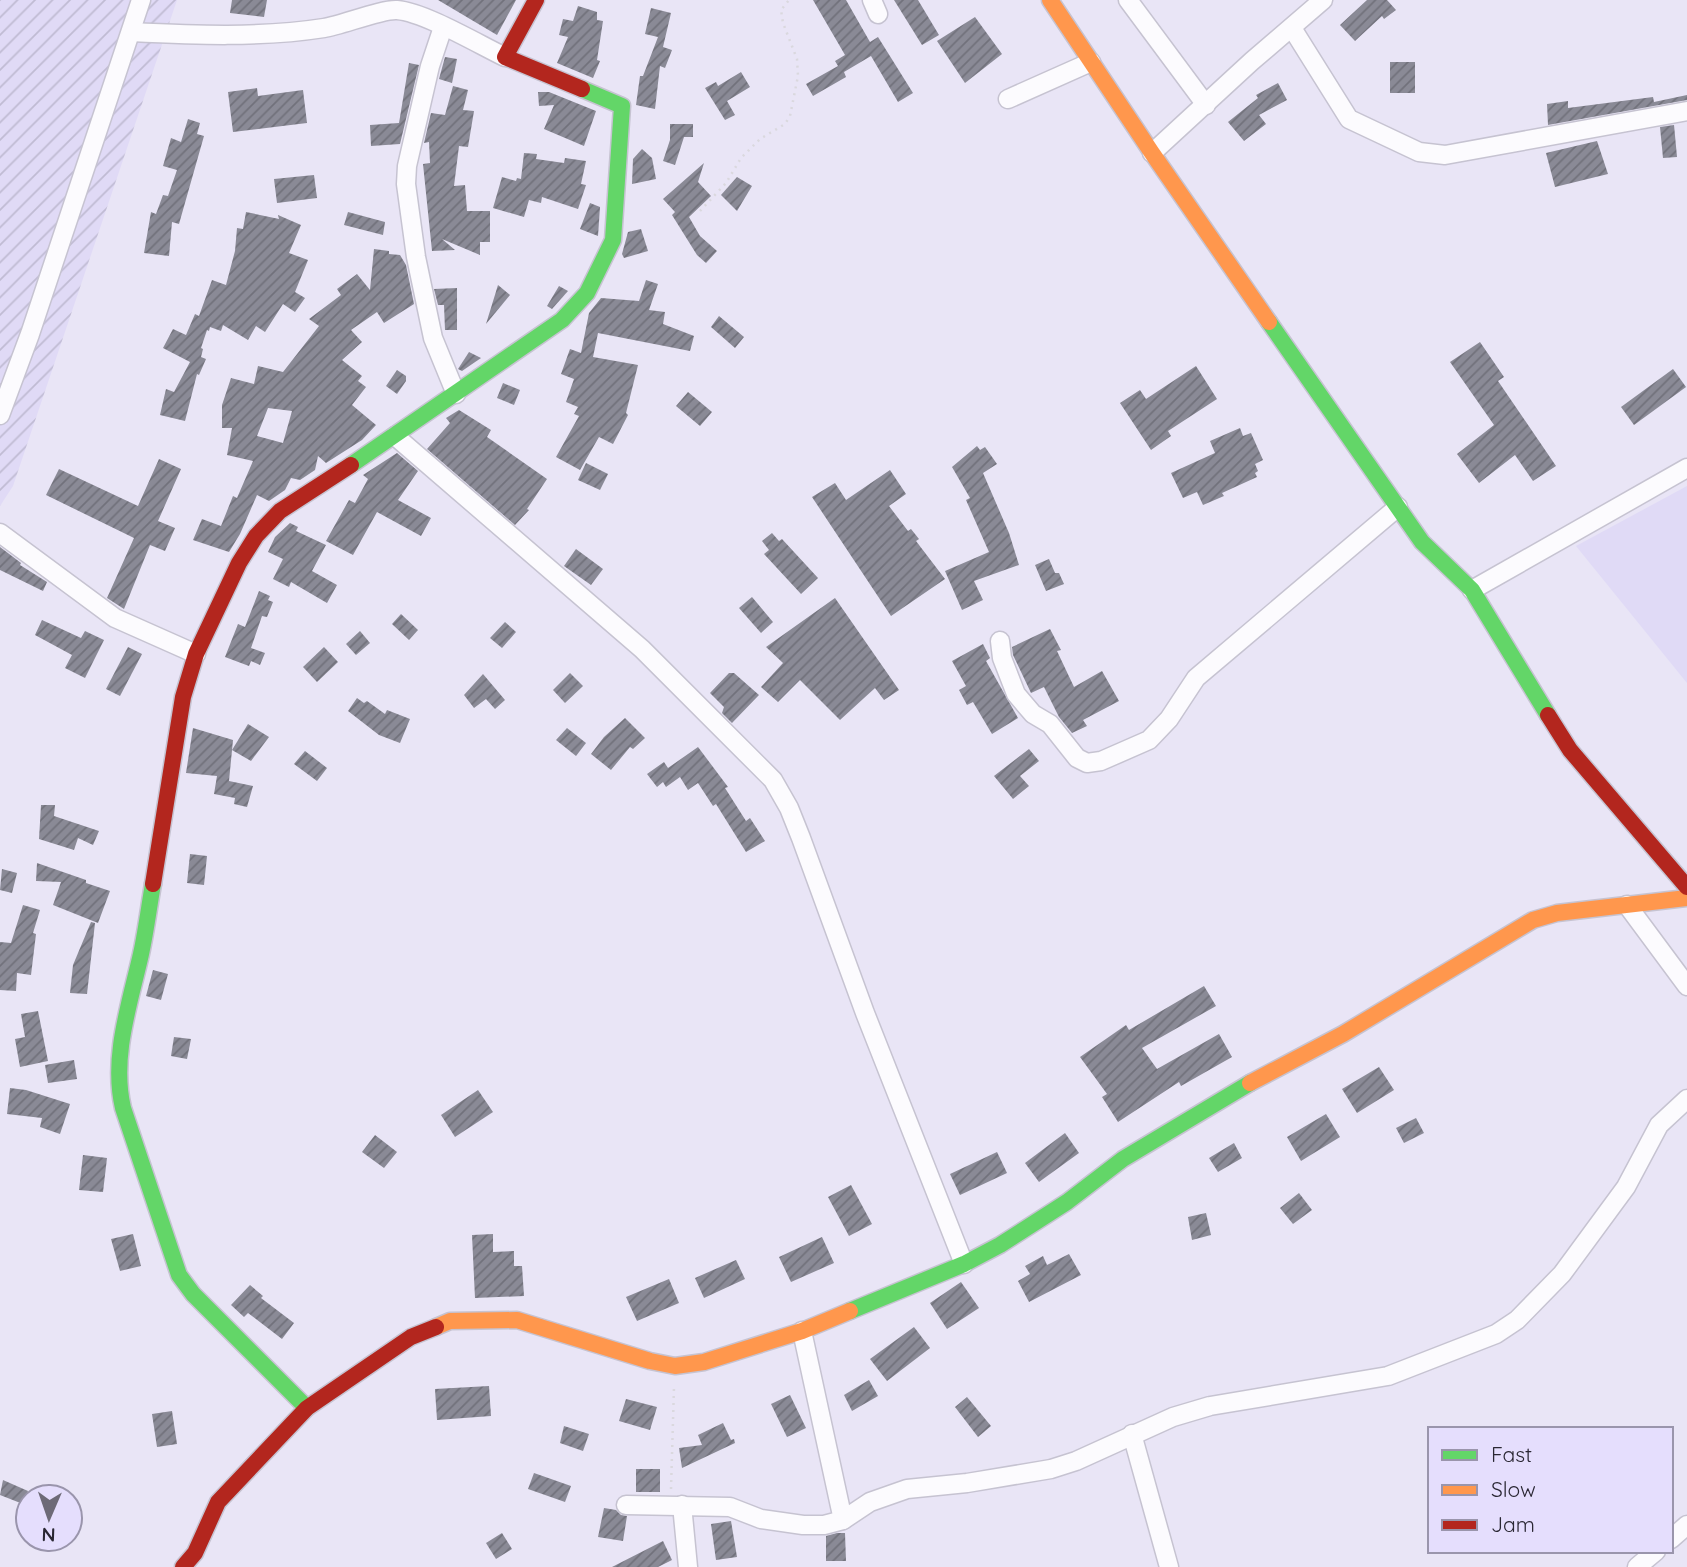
<svg xmlns="http://www.w3.org/2000/svg" width="1687" height="1567" font-family="Quicksand,sans-serif">
	<defs>
		<pattern id="industrial-furrows" width="10" height="10" patternUnits="userSpaceOnUse" patternTransform="scale(1.75)"><rect width="10" height="10" fill="#e0daf6"/><path d="M-1 1l2-2M0 10L10 0M9 11l2-2" fill="none" stroke="#c0bbd3"/></pattern>
		<pattern id="building-hatch" width="6" height="6" patternUnits="userSpaceOnUse" patternTransform="scale(1.75)"><rect width="6" height="6" fill="#8a8a96"/><path d="M-1 1l2-2M0 6l6-6M5 7l2-2" fill="none" stroke="#71717b"/></pattern>
	</defs>
	<rect width="100%" height="100%" fill="#e9e5f6"/>
	<!-- built -->
	<polygon fill="#e0daf6" points="1687,486 1687,683 1576,546"/>
	<!-- industrial -->
	<polygon fill="url(#industrial-furrows)" points="0,0 177,0 13,486 0,506"/>
	<!-- building -->
	<g fill="url(#building-hatch)" fill-rule="evenodd">
		<polygon points="232,0 267,0 264,17 230,13"/>
		<polygon points="438,0 516,0 497,35"/>
		<polygon points="813,0 846,0 870,42 878,37 913,93 898,102 871,56 844,72 846,77 813,96 806,84 838,66 835,61 845,55"/>
		<polygon points="894,0 918,0 939,35 922,45"/>
		<polygon points="1367,0 1387,0 1396,10 1384,19 1382,16 1355,41 1340,25"/>
		<polygon points="578,6 597,12 597,20 603,21 597,60 600,61 593,78 557,63 568,37 559,35 563,19 573,21"/>
		<polygon points="651,8 671,13 663,47 672,50 665,68 660,66 655,109 636,105 640,76 643,76 658,37 645,34"/>
		<polygon points="975,17 1002,54 965,83 937,41"/>
		<polygon points="445,57 457,59 452,83 439,79"/>
		<rect x="1390" y="62" width="25" height="31"/>
		<polygon points="409,63 419,65 400,144 371,146 370,125 399,123"/>
		<polygon points="741,72 750,87 727,101 735,115 725,120 705,88 716,82 718,86"/>
		<polygon points="1278,83 1287,100 1259,115 1266,124 1244,141 1228,122 1258,98 1256,95"/>
		<polygon points="453,86 468,90 463,110 474,111 468,147 459,146 454,186 465,185 467,211 490,211 490,242 480,242 480,255 442,239 455,250 432,251 423,164 430,163 429,142 424,143 431,113 445,115"/>
		<polygon points="257,88 258,96 303,90 307,123 233,132 228,92"/>
		<polygon points="538,92 549,92 596,111 584,146 544,129 554,105 539,106"/>
		<polygon points="1687,95 1687,100 1548,125 1547,104 1568,101 1568,108 1653,97 1654,102"/>
		<polygon points="188,119 200,123 197,134 204,136 179,224 172,222 169,256 144,253 151,212 156,214 163,195 168,196 177,170 163,166 171,138 181,142"/>
		<polygon points="670,124 693,124 693,137 684,137 675,165 663,161 670,140"/>
		<polygon points="1674,125 1677,157 1663,158 1660,127"/>
		<polygon points="1597,141 1608,174 1555,187 1546,153"/>
		<polygon points="642,149 652,158 656,179 632,184 633,159"/>
		<polygon points="524,153 537,154 536,159 564,163 565,158 586,161 581,184 586,185 578,209 542,197 541,203 529,200 524,217 493,208 502,177 516,181 517,178 521,179"/>
		<polygon points="704,163 698,182 711,196 689,217 700,236 717,251 706,263 697,255 672,215 675,212 663,199"/>
		<polygon points="314,175 317,198 277,203 274,179"/>
		<polygon points="737,177 752,186 737,211 721,195"/>
		<polygon points="590,203 600,207 598,236 580,229"/>
		<polygon points="246,212 279,219 278,215 301,225 289,253 308,260 295,292 305,298 295,312 283,304 265,332 256,326 248,340 223,325 221,331 210,327 209,331 207,330 201,348 203,349 201,357 206,359 199,375 197,374 185,421 160,415 166,389 174,392 190,362 163,348 173,329 186,335 195,314 199,316 212,280 226,285 235,251 237,228 243,229"/>
		<polygon points="348,212 385,222 383,235 344,225"/>
		<polygon points="641,229 648,251 624,258 622,254 628,232"/>
		<path d="M374 249 389 251V254L400 255 406 265 414 304 384 323 377 312 351 330 362 342 342 360 362 376 358 381 366 387 352 405 376 425 362 440 326 463 318 456 315 470 300 480 291 478 285 490 269 501 257 495 240 534 229 552 193 540 202 519 221 526 233 496 237 498 253 461 227 455 232 428H222V405L231 378 254 384 258 366 283 372 319 326 309 319 341 295 337 289 357 274 370 290ZM268 408 292 411 283 443 257 436Z"/>
		<polygon points="646,280 658,284 649,310 665,312 663,324 694,336 690,351 598,333 593,357 638,365 626,413 628,415 613,444 599,437 580,470 556,457 579,416 574,414 578,407 566,402 574,379 561,374 570,349 581,353 589,313 601,298 639,301"/>
		<polygon points="498,285 510,295 486,324"/>
		<polygon points="559,286 568,291 552,309 547,306"/>
		<polygon points="457,288 457,330 445,330 444,305 438,305 434,289"/>
		<polygon points="719,316 744,337 735,348 711,327"/>
		<polygon points="1480,342 1504,377 1498,381 1556,466 1533,481 1515,455 1479,483 1457,454 1494,425 1450,362"/>
		<polygon points="469,352 481,358 462,371 458,369"/>
		<polygon points="1196,366 1217,399 1168,431 1171,436 1151,450 1120,403 1140,390 1146,399"/>
		<polygon points="1673,369 1686,387 1634,425 1621,407"/>
		<polygon points="397,370 406,376 406,381 397,394 386,386"/>
		<polygon points="503,383 520,390 514,405 497,398"/>
		<polygon points="688,392 712,412 700,426 676,406"/>
		<polygon points="459,410 491,430 487,437 547,479 527,509 529,510 515,525 427,449 450,423 446,418"/>
		<polygon points="1240,428 1243,436 1251,433 1263,460 1255,464 1258,471 1255,473 1257,477 1222,493 1224,496 1203,505 1197,492 1183,498 1171,473 1215,453 1210,441"/>
		<polygon points="977,446 980,450 985,447 997,464 983,473 1009,533 1019,565 974,581 983,600 962,610 945,571 989,552 966,500 970,498 952,467"/>
		<polygon points="397,453 418,471 398,500 431,518 421,536 377,512 353,555 326,541 349,500 355,503 368,479 363,475"/>
		<polygon points="159,459 181,469 158,521 175,528 165,551 150,545 124,609 107,598 134,538 46,495 59,469 138,506"/>
		<polygon points="586,463 608,474 600,490 578,480"/>
		<polygon points="890,470 906,494 889,506 908,531 911,529 919,539 916,541 945,579 891,616 812,497 835,483 846,500"/>
		<polygon points="290,523 298,527 296,531 326,545 312,571 337,585 327,603 291,582 289,587 273,579 283,559 268,552 275,537"/>
		<polygon points="772,533 779,541 782,539 818,578 801,594 764,554 769,550 762,541"/>
		<polygon points="0,547 21,563 20,565 47,582 43,591 0,570"/>
		<polygon points="576,549 603,569 591,585 564,566"/>
		<polygon points="1049,559 1055,573 1059,573 1064,584 1046,591 1035,565"/>
		<polygon points="259,591 270,596 268,600 273,602 267,617 262,616 251,648 265,653 260,665 251,661 249,666 225,657 238,624 245,627"/>
		<polygon points="752,597 773,622 761,633 739,608"/>
		<polygon points="835,598 899,690 884,700 875,688 840,720 800,680 778,702 761,687 783,663 766,647"/>
		<polygon points="401,614 418,630 409,640 392,624"/>
		<polygon points="42,620 81,638 85,631 104,640 85,678 65,668 72,655 35,635"/>
		<polygon points="505,622 516,632 502,648 490,638"/>
		<polygon points="1050,629 1061,650 1057,651 1074,687 1102,671 1119,701 1083,720 1087,726 1072,733 1059,717 1044,687 1031,693 1013,655 1012,647"/>
		<polygon points="360,631 370,643 356,655 346,644"/>
		<polygon points="983,644 990,658 986,661 1018,718 992,734 973,702 967,705 959,690 966,686 952,661"/>
		<polygon points="128,647 142,654 120,696 106,689"/>
		<polygon points="324,647 338,662 317,682 303,667"/>
		<polygon points="570,673 583,686 565,703 553,690"/>
		<polygon points="729,673 734,673 759,695 732,723 722,713 724,707 710,693"/>
		<polygon points="483,674 505,700 495,709 486,699 474,708 464,695"/>
		<polygon points="357,698 364,703 367,701 385,714 387,710 410,719 400,743 379,735 348,711"/>
		<polygon points="625,718 645,738 633,749 630,747 611,770 591,754 604,737"/>
		<polygon points="248,724 269,737 251,761 232,750"/>
		<polygon points="193,728 233,740 229,781 253,786 247,807 234,804 235,798 214,794 217,776 186,773"/>
		<polygon points="567,728 586,743 576,756 556,740"/>
		<polygon points="698,747 728,787 725,788 746,821 750,818 765,841 746,852 716,804 713,806 698,783 688,790 680,777 666,787 663,782 657,787 647,774 664,762 668,768"/>
		<polygon points="1029,749 1039,761 1020,776 1029,786 1013,799 994,776"/>
		<polygon points="305,751 327,768 317,781 294,764"/>
		<polygon points="41,805 55,805 54,816 99,831 93,845 78,838 74,850 39,839"/>
		<polygon points="190,854 207,856 204,885 187,883"/>
		<polygon points="37,863 86,880 86,883 110,891 98,923 53,905 61,882 36,881"/>
		<polygon points="2,869 17,873 12,893 0,890"/>
		<polygon points="23,905 40,910 33,933 36,934 31,975 17,973 16,991 0,990 0,942 11,943"/>
		<polygon points="91,922 95,923 87,994 70,993 73,965"/>
		<polygon points="153,970 168,974 161,1000 146,996"/>
		<polygon points="1204,986 1216,1006 1142,1048 1157,1069 1219,1034 1232,1057 1181,1086 1179,1082 1118,1122 1102,1097 1107,1094 1080,1057 1126,1025 1129,1030"/>
		<polygon points="38,1011 48,1061 20,1067 15,1039 25,1037 21,1014"/>
		<polygon points="174,1037 191,1039 187,1059 171,1056"/>
		<polygon points="74,1060 77,1079 48,1083 45,1065"/>
		<polygon points="1379,1067 1394,1090 1357,1113 1342,1089"/>
		<polygon points="10,1088 26,1090 70,1104 60,1134 40,1127 42,1118 7,1114"/>
		<polygon points="478,1090 493,1112 455,1137 441,1115"/>
		<polygon points="1326,1114 1340,1137 1301,1161 1287,1137"/>
		<polygon points="1416,1118 1424,1133 1404,1143 1396,1128"/>
		<polygon points="1065,1133 1079,1153 1039,1182 1025,1163"/>
		<polygon points="375,1135 397,1152 384,1168 362,1152"/>
		<polygon points="1234,1143 1242,1158 1218,1172 1209,1158"/>
		<polygon points="997,1152 1007,1173 960,1195 950,1174"/>
		<polygon points="83,1155 107,1158 103,1192 79,1190"/>
		<polygon points="851,1185 872,1224 849,1236 828,1197"/>
		<polygon points="1299,1193 1312,1210 1293,1224 1280,1208"/>
		<polygon points="1206,1213 1211,1235 1192,1240 1188,1217"/>
		<polygon points="133,1234 141,1266 120,1271 111,1239"/>
		<polygon points="493,1234 493,1252 514,1251 514,1266 522,1266 524,1296 475,1298 472,1235"/>
		<polygon points="822,1237 834,1263 791,1282 779,1257"/>
		<polygon points="1069,1254 1081,1275 1029,1302 1018,1281 1030,1274 1025,1266 1043,1256 1047,1265"/>
		<polygon points="736,1260 745,1279 704,1298 695,1278"/>
		<polygon points="669,1279 679,1303 637,1321 626,1297"/>
		<polygon points="961,1282 979,1308 947,1329 930,1303"/>
		<polygon points="250,1285 263,1296 261,1298 294,1323 282,1339 248,1313 244,1317 231,1305"/>
		<polygon points="914,1327 930,1348 887,1381 870,1359"/>
		<polygon points="869,1380 878,1396 852,1411 844,1395"/>
		<polygon points="489,1386 491,1416 437,1420 435,1389"/>
		<polygon points="790,1395 806,1428 787,1437 771,1404"/>
		<polygon points="967,1397 991,1426 978,1437 955,1407"/>
		<polygon points="626,1399 657,1407 650,1430 619,1421"/>
		<polygon points="172,1411 177,1444 157,1447 152,1414"/>
		<polygon points="723,1423 731,1440 734,1439 735,1443 682,1468 679,1448 702,1445 698,1435"/>
		<polygon points="564,1426 589,1434 583,1451 560,1443"/>
		<rect x="636" y="1469" width="24" height="23"/>
		<polygon points="534,1473 571,1486 565,1502 528,1489"/>
		<polygon points="3,1480 28,1491 23,1504 0,1495"/>
		<polygon points="604,1508 616,1510 621,1515 627,1516 623,1541 598,1537"/>
		<polygon points="731,1521 737,1557 716,1560 711,1524"/>
		<polygon points="502,1533 512,1549 496,1559 486,1543"/>
		<polygon points="837,1533 845,1533 846,1561 826,1561 826,1536"/>
		<polygon points="663,1541 672,1560 658,1567 612,1567"/>
	</g>
	<g fill="none" stroke-linecap="round" stroke-linejoin="round">
		<!-- street casing -->
		<g stroke="#c6c3d1" stroke-width="21">
			<g id="street">
				<polyline points="872,0 878,14"/>
				<polyline points="1128,0 1206,105"/>
				<polyline points="443,27 430,66 407,166 406,184 416,257 433,338 456,394"/>
				<polyline points="1292,28 1349,119 1419,152 1445,155 1687,111"/>
				<path d="M131 32C195 35 260 38 324 28 342 25 382 9 397 10 424 12 478 44 505 57"/>
				<polyline points="1008,99 1091,62"/>
				<polyline points="1152,153 1252,61 1323,0"/>
				<polyline points="0,415 30,334 141,0"/>
				<polyline points="395,436 642,649 773,780 789,808 801,838 865,1013 964,1264"/>
				<polyline points="0,533 115,618 196,654"/>
				<polyline points="1472,590 1687,468"/>
				<polyline points="1000,641 1002,658 1016,694 1033,714 1050,724 1077,758 1087,763 1101,761 1149,740 1169,719 1196,678 1398,507"/>
				<polyline points="1627,905 1687,986"/>
				<polyline points="1132,1434 1169,1567"/>
				<polyline points="626,1505 730,1507 761,1519 803,1525 824,1525 843,1520 802,1331"/>
				<polyline points="682,1505 688,1567"/>
				<polyline points="843,1520 870,1502 907,1489 967,1483 1051,1469 1076,1461 1173,1417 1210,1406 1388,1376 1496,1334 1517,1320 1562,1274 1626,1187 1659,1125 1687,1099"/>
				<polyline points="1671,1539 1687,1525"/>
				<polyline points="1637,1567 1656,1551"/>
			</g>
		</g>
		<!-- fast casing -->
		<g stroke="#c6c3d1" stroke-width="19">
			<g id="fast">
				<polyline points="1269,322 1422,542 1472,590 1548,715"/>
				<polyline points="351,465 562,320 587,293 613,240 622,106 582,89"/>
				<path d="M153 884C149 907 146 931 141 954 130 1003 111 1057 123 1108L179 1275 193 1294 307 1408"/>
				<polyline points="850,1311 964,1264 1000,1245 1067,1202 1123,1159 1250,1083"/>
			</g>
		</g>
		<!-- slow casing -->
		<g stroke="#c6c3d1" stroke-width="19">
			<g id="slow">
				<polyline points="1050,0 1152,153 1269,322"/>
				<polyline points="1250,1083 1343,1034 1533,920 1557,913 1687,898"/>
				<polyline points="436,1327 450,1321 517,1320 650,1361 675,1366 704,1362 802,1331 850,1311"/>
			</g>
		</g>
		<!-- jam casing -->
		<g stroke="#c6c3d1" stroke-width="19">
			<g id="jam">
				<polyline points="536,0 505,57 582,89"/>
				<polyline points="1548,715 1570,750 1687,887"/>
				<polyline points="153,884 183,697 196,654 239,563 256,536 280,511 351,465"/>
				<polyline points="183,1567 195,1553 218,1502 307,1408 411,1337 436,1327"/>
			</g>
		</g>
		<!-- path -->
		<g stroke="#dad8de" stroke-width="2.5" stroke-dasharray="2 5" stroke-linecap="butt">
			<polyline points="700,211 726,183 741,158 760,139 785,124 790,116 798,76 797,59 783,23 781,10 789,0"/>
			<polyline points="671,1489 674,1387"/>
		</g>
		<!-- street -->
		<use href="#street" stroke="#fcfbfe" stroke-width="18"/>
		<!-- fast -->
		<use href="#fast" stroke="#63d668" stroke-width="16"/>
		<!-- slow -->
		<use href="#slow" stroke="#ff974d" stroke-width="16"/>
		<!-- jam -->
		<use href="#jam" stroke="#b3261e" stroke-width="16"/>
	</g>
	<!-- legend -->
	<rect x="1428" y="1427" width="245" height="126" fill="#e5defd" stroke="#9a95ac" stroke-width="2"/>
	<rect x="1442" y="1450" width="35" height="10" fill="#63d668" stroke="#9a95ac" stroke-width="2"/>
	<text x="1491" y="1462" font-size="21" fill="#2a2733">Fast</text>
	<rect x="1442" y="1485" width="35" height="10" fill="#ff974d" stroke="#9a95ac" stroke-width="2"/>
	<text x="1491" y="1497" font-size="21" fill="#2a2733">Slow</text>
	<rect x="1442" y="1520" width="35" height="10" fill="#b3261e" stroke="#9a95ac" stroke-width="2"/>
	<text x="1491" y="1532" font-size="21" fill="#2a2733">Jam</text>
	<!-- north arrow -->
	<g transform="translate(49 1518) rotate(182)"><circle r="33" fill="#e5defd" stroke="#9a95ac" stroke-width="2"/>
	<path d="M0-5L12 26L0 18L-12 26Z" fill="#6d6a77"/>
	<text y="-10" font-size="19" font-weight="bold" text-anchor="middle" fill="#2a2733">N</text>
	</g>
</svg>
